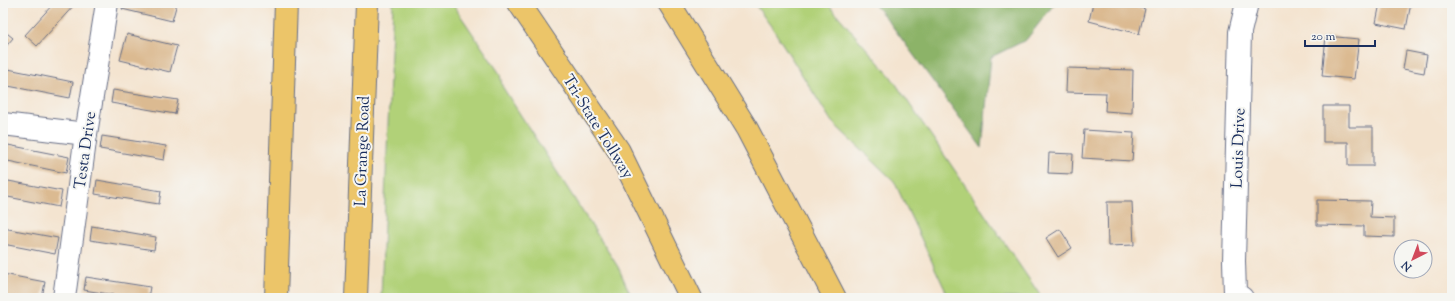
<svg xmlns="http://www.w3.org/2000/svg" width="1455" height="301" font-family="'Sorts Mill Goudy',serif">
	<rect width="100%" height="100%" fill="#f6f6f2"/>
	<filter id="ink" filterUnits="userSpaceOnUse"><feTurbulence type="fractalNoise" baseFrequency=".025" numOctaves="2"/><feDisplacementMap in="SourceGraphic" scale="8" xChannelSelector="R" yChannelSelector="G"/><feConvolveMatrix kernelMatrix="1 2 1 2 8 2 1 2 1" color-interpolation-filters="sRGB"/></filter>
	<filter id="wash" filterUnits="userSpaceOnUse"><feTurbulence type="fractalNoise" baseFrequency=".012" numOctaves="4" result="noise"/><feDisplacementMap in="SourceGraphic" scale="16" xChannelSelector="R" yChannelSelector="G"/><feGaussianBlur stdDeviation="0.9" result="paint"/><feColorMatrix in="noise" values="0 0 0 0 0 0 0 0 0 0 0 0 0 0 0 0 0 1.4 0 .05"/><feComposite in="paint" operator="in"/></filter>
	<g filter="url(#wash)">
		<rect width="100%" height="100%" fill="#f4e4d0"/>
		<!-- green -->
		<g fill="#b1d178" stroke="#66806b">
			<polygon points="393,3 452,3 500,74 502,86 618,267 632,298 381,298"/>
			<polygon points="754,3 827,3 891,77 1042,298 949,298 894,181 832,122 773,29"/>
		</g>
		<!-- forest -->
		<polygon fill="#8cb368" stroke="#547163" points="873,3 1055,3 1026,40 991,57 982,148 887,19"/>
		<g id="blocks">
			<!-- building -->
			<g fill="#dbba91">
				<polygon points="54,3 76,3 37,46 25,35"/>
				<polygon points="124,3 177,3 172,21 122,9"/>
				<polygon points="1093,3 1120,3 1145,9 1139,34 1089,21"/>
				<polygon points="1380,3 1411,3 1406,29 1376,23"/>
				<polygon points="3,30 13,38 3,50"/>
				<polygon points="127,34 177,46 170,72 120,60"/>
				<polygon points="1326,36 1359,39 1354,79 1322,76"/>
				<polygon points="1406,51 1427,55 1424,73 1403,69"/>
				<polygon points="3,68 73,82 70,98 3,85"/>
				<polygon points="1067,68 1133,70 1132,113 1105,111 1106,93 1066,92"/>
				<polygon points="113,90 178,100 175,114 111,103"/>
				<polygon points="1323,106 1349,106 1349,127 1373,127 1373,166 1348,166 1348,142 1323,142"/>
				<polygon points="1084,130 1134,133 1132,161 1082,158"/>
				<polygon points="102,136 166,146 164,160 100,149"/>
				<polygon points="3,144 69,157 66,173 3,160"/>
				<polygon points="1049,153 1073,154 1072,174 1048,173"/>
				<polygon points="3,180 62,191 59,207 3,196"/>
				<polygon points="97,180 161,191 159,204 95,194"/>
				<polygon points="1317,200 1371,201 1370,217 1394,218 1394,237 1364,236 1364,226 1317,225"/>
				<polygon points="1107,202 1132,202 1134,245 1108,246"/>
				<polygon points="92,226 156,237 154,250 90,240"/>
				<polygon points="3,228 58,238 55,254 3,244"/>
				<polygon points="1060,229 1072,248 1058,257 1046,238"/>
				<polygon points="3,274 45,282 42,298 3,298"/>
				<polygon points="86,277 150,287 148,298 133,298 84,290"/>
			</g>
		</g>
	</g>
	<g filter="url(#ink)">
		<use href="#blocks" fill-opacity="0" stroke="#676e86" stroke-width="1"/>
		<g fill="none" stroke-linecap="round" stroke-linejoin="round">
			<!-- minor casing -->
			<g stroke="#676e86" stroke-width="24">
				<g id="minor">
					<polyline points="3,124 86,134"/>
					<polyline points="64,298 86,134 107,3"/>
					<polyline points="1242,298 1235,293 1234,261 1240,32 1247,3"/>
				</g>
			</g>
			<!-- trunk casing -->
			<g stroke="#676e86" stroke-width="24">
				<g id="trunk">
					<polyline points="276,298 286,3"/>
					<polyline points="356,298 367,3"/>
				</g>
			</g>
			<!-- motorway casing -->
			<g stroke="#676e86" stroke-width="24">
				<g id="motorway">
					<polyline points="519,3 619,151 691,298"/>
					<polyline points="669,3 747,129 835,298"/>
				</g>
			</g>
			<!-- minor -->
			<use href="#minor" stroke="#fff" stroke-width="22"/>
			<!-- trunk -->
			<use href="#trunk" stroke="#ecc569" stroke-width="22"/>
			<!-- motorway -->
			<use href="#motorway" stroke="#ecc569" stroke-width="22"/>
		</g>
	</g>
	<g text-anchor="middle" stroke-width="4" stroke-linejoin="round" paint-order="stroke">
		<!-- street labels -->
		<g font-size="16" fill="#1b2f5e" stroke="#f6f6f2">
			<text transform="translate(599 126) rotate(58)" y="6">Tri-State Tollway</text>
			<text transform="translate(1237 148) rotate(-88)" y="6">Louis Drive</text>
			<text transform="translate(84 150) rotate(-82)" y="6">Testa Drive</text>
			<text transform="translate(361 151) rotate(-88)" y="6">La Grange Road</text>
		</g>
	</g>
	<!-- margin -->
	<rect width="1455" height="301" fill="none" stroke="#f6f6f2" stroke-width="16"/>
	<!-- north arrow -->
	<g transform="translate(1413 259) rotate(222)"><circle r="19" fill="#f6f6f2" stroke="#9ea6b7"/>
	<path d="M0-3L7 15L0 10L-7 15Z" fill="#d1495b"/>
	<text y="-6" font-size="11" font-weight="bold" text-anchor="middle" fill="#1b2f5e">N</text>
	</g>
	<!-- scale -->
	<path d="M1305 40v6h70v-6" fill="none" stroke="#1b2f5e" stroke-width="2"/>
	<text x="1311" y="40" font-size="12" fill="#1b2f5e" stroke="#f6f6f2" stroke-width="3" paint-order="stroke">20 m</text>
</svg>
